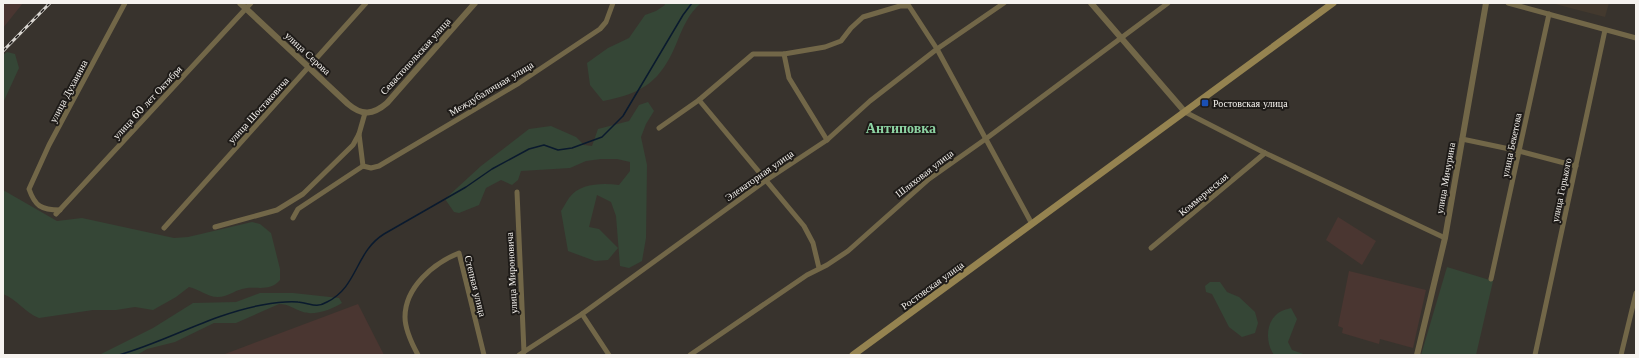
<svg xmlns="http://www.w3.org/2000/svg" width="1639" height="358" font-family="'Libre Baskerville',serif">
	<rect width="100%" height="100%" fill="#38332d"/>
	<!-- built -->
	<polygon fill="#43392e" points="1551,3 1609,3 1605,17"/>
	<!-- industrial -->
	<g fill="#4a3631">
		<polygon points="3,3 23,3 3,28"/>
		<polygon points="1338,217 1376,241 1362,265 1326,240"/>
		<polygon points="1349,271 1426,290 1413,348 1380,339 1379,344 1342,333 1343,328 1338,326"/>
		<polygon points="358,304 384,355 225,354"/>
	</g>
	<!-- green -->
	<g fill="#354636">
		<path d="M664 3H701C689 13 683 27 677 42 661 81 644 93 603 101L590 85 587 63 608 48 629 38 645 15 656 11 665 5Z"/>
		<polygon points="7,52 15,54 19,68 3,103 3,55"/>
		<path d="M648 102 654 111 646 124 641 137 647 165 646 238 642 261 629 268 620 266 616 216 611 202 597 195 589 227 599 229 618 248 608 260 595 261 568 251 561 211C564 207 566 202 569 198 580 183 602 183 619 185L630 171V162L617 159H601L586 161 570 168 521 171 518 180 512 185 501 180 486 188 479 205 459 213 454 212 445 199 481 166 529 129 551 126 576 137 584 145 592 146 598 129 629 121 639 105Z"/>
		<path d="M3 190 57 221 82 218 174 238 188 237 252 222 260 224 271 233 280 269V280C269 293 255 285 242 289 234 291 227 297 218 297 207 297 199 289 189 287L176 297 153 310 135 307 116 310H93L39 318C25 313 17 299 3 294Z"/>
		<polygon points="1447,267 1493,281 1476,355 1421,355"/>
		<polygon points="1210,282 1220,282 1227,292 1239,297 1255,312 1258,323 1255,333 1242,337 1229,327 1212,294 1206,292 1205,286"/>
		<path d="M260 293H293L339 298 342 303C333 309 314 316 303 312 294 309 289 304 279 304L236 323H214L175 342 147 349 137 355H102L101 354 153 328 193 303 236 302Z"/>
		<path d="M1291 308 1297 319 1288 342 1292 350 1306 355H1274C1266 344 1265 324 1277 314 1280 311 1287 309 1291 308Z"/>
	</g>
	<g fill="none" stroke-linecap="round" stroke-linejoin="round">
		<!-- stream -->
		<path stroke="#0a1a2e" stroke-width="1.5" d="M119 355C168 341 212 314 262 305 273 303 288 301 298 302 311 303 315 309 327 302 358 287 355 252 384 234L466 187 492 169 529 149 544 145 558 150 572 148 602 137 623 116 683 15 692 3"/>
		<!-- minor -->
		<g stroke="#726748" stroke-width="5">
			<polyline points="1508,3 1636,38"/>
			<polyline points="784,54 789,78 827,140"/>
			<polyline points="699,100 804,226 813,243 819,268"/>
			<polyline points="1185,112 1265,153 1445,238"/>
			<polyline points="659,128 699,100 753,54 784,54 825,47 841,41 851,28 863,17 900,6 909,6 937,49 1032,224"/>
			<polyline points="359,134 363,166"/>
			<polyline points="1462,139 1519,151 1576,166"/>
			<polyline points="363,166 371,168 379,166 519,83 600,29 606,22 613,3"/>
			<polyline points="517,192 524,352"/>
			<path d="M60 210C41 210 35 206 29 189L49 145 125 3"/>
			<polyline points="56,214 251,3"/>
			<polyline points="293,218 298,209 363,166"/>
			<polyline points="215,227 277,210 303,194 353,145 359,134 365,113"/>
			<polyline points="164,228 366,3"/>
			<polyline points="1151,248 1265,153"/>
			<polyline points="1491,279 1549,14"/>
			<polyline points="582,314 609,355"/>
			<path d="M418 355C412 344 405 329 405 317 405 287 434 263 459 253L484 355"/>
			<polyline points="519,355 582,314 765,181 827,140 870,101 937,49 1004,3"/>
			<polyline points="690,355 807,275 827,265 848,251 929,179 987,138 1168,3"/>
			<polyline points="1535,355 1605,30"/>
			<polyline points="1621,355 1636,293"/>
		</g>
		<!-- tertiary -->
		<g stroke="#726748" stroke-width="6">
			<path d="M240 3 348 104C362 116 373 115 387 103L475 3"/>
			<polyline points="1091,3 1185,112"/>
			<polyline points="1417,355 1445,238 1486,3"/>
		</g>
		<!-- secondary -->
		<polyline stroke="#958350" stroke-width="7" points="853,355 1333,3"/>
		<!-- rail casing -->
		<g stroke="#d7d4cf" stroke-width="3">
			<polyline id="rail" points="3,51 50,3"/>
		</g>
		<!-- rail -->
		<use href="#rail" stroke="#1e1b18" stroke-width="1.5" stroke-dasharray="4.5" stroke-linecap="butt"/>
	</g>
	<!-- markers -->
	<rect fill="#1a4fb4" stroke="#1e1b18" stroke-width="1.5" x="1201" y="99" width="8" height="8" rx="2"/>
	<g text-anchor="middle" stroke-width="4" stroke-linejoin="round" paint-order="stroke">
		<!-- street labels -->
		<g font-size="10" fill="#f6f3ef" stroke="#1e1b18">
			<text transform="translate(308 53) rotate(43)" y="4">улица Серова</text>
			<text transform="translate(415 56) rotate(-48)" y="4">Севастопольская улица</text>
			<text transform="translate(491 88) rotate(-31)" y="4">Междубалочная улица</text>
			<text transform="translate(68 91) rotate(-62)" y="4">улица Духанина</text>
			<text transform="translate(147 102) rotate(-47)" y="4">улица 60 лет Октября</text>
			<text transform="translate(258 110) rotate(-48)" y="4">улица Шостаковича</text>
			<text transform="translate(1511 145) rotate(-78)" y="4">улица Бекетова</text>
			<text transform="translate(924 173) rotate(-38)" y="4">Шляховая улица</text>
			<text transform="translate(759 175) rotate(-35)" y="4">Элеваторная улица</text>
			<text transform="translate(1445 178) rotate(-80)" y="4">улица Мичурина</text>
			<text transform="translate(1561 190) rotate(-78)" y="4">улица Горького</text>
			<text transform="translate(1203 194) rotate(-40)" y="4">Коммерческая</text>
			<text transform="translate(511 273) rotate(-93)" y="4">улица Мироновича</text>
			<text transform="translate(932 285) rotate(-36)" y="4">Ростовская улица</text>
			<text transform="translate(476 286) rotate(76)" y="4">Степная улица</text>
		</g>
		<!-- poi labels -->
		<g font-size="10" fill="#f6f3ef" stroke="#1e1b18" text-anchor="start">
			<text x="1213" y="107">Ростовская улица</text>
		</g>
		<!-- district labels -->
		<g font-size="14" font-weight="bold" fill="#8dd4a3" stroke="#1e1b18">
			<text x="901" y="133">Антиповка</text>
		</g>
	</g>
	<!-- border -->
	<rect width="1639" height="358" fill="none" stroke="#f6f3ef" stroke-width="8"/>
</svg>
